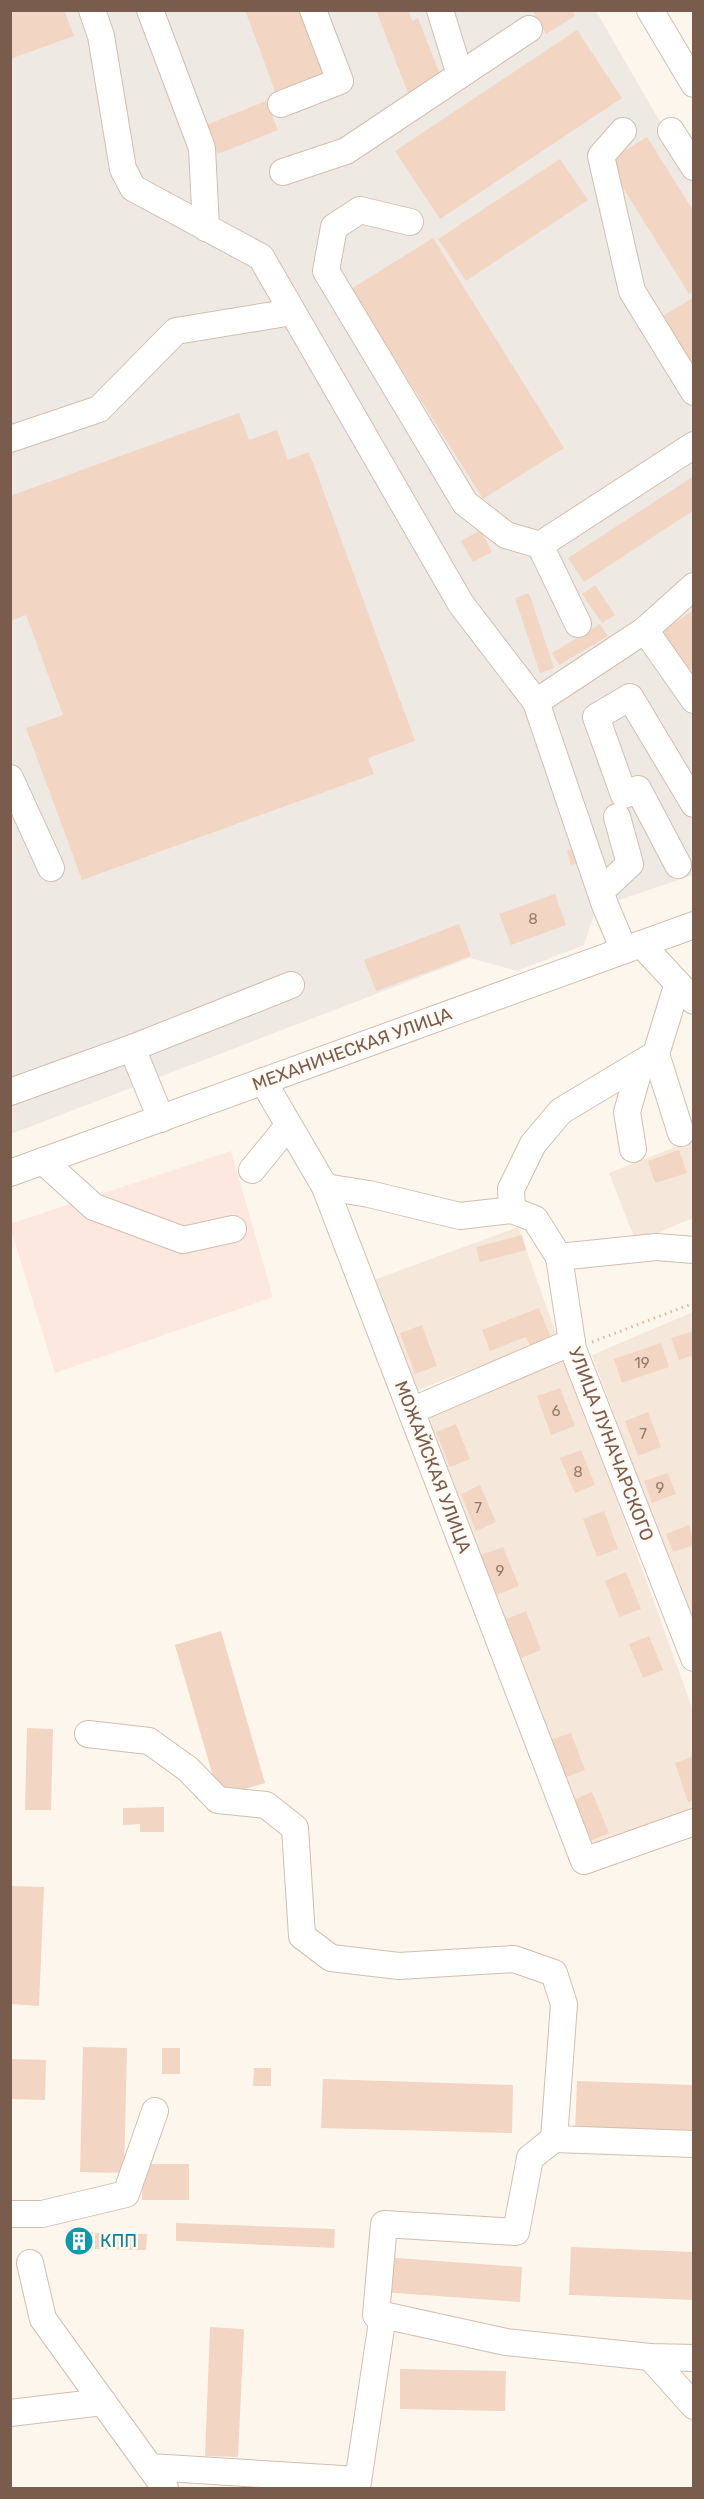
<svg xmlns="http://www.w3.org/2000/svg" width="704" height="2499" font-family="Rubik,sans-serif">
	<rect width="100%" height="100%" fill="#fdf6ec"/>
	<!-- residential -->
	<g fill="#f5e8da">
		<polygon points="693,1140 693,1218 636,1242 609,1173"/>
		<polygon points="518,1227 557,1336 413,1392 371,1281"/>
		<polygon points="693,1312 693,1631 592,1355"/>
		<polygon points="565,1356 693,1710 693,1809 588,1852 422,1414"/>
	</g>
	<!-- commercial -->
	<polygon fill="#fde8e0" points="231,1151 273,1297 55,1373 11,1230 10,1224"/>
	<!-- industrial -->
	<polygon fill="#efe9e4" points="11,11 596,11 693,179 693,875 605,905 595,912 584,945 517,971 470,958 11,1134"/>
	<!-- building -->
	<g fill="#f3d5c3">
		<polygon points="10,10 64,10 74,36 10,59"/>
		<polygon points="245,10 300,10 323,73 275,91"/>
		<polygon points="376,10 408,10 412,21 418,18 442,80 408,93"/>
		<polygon points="532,10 572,10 575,16 546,34"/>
		<polygon points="577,30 622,98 440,219 395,151"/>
		<polygon points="266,101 278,130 218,154 206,125"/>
		<polygon points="647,137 694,212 694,291 689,294 607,162"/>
		<polygon points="560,159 588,200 466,281 438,239"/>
		<polygon points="433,238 564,448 483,499 351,289"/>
		<polygon points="694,297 694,369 660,318"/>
		<polygon points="239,413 249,440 277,430 288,460 309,452 415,741 368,758 374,774 82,880 26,728 63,715 26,615 10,621 10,496"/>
		<polygon points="694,476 694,510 584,582 568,558"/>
		<polygon points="481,530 492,552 473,562 461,541"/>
		<polygon points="595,585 615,615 602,623 582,594"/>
		<polygon points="529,593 554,668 540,673 515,598"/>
		<polygon points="694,610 694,667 684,673 658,633"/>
		<polygon points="600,624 608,636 559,665 552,653"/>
		<polygon points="579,848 583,861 571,865 567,851"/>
		<polygon points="555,894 566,925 511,945 499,914"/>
		<polygon points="459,924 471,956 376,991 364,960"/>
		<polygon points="679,1150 687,1173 655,1183 648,1161"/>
		<polygon points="522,1235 526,1250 480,1262 476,1247"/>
		<polygon points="539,1308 551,1338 530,1346 526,1337 490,1351 482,1330"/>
		<polygon points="422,1325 437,1366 415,1374 400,1333"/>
		<polygon points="694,1331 694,1355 679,1360 671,1338"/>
		<polygon points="661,1343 669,1367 622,1383 614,1359"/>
		<polygon points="560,1388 575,1426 551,1435 537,1396"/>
		<polygon points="648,1412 661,1447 638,1456 625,1421"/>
		<polygon points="456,1424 470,1459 450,1467 436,1432"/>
		<polygon points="581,1450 595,1485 575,1493 560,1458"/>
		<polygon points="668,1473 676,1494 652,1503 644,1481"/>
		<polygon points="480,1485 496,1522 476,1531 461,1494"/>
		<polygon points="604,1511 618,1549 597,1557 583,1519"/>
		<polygon points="689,1525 694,1545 673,1552 666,1534"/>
		<polygon points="503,1547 519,1586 497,1595 481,1555"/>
		<polygon points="626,1572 641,1609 619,1617 605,1581"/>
		<polygon points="526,1611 541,1650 521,1658 506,1619"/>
		<polygon points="221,1631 265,1783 219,1797 175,1645"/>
		<polygon points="649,1636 663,1670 643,1678 629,1644"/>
		<polygon points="27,1728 53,1729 51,1810 25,1810"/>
		<polygon points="571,1733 585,1770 564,1778 550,1740"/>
		<polygon points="694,1756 694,1800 688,1802 675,1763"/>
		<polygon points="592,1792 609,1833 588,1842 571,1801"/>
		<polygon points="164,1807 164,1832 140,1832 140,1824 123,1825 123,1808"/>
		<polygon points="10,1886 44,1887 39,2006 10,2004"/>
		<polygon points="83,2047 127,2048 124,2173 80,2172"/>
		<rect x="162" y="2048" width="18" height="26"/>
		<polygon points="10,2059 46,2060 45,2100 10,2099"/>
		<polygon points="254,2068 271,2068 271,2086 253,2086"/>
		<polygon points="323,2079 513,2085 512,2133 321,2128"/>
		<polygon points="577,2081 694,2085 694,2136 575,2132"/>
		<rect x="142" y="2164" width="47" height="36"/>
		<polygon points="176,2223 335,2229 334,2248 176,2241"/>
		<polygon points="66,2232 93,2232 92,2250 66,2249"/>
		<polygon points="95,2233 147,2234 146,2250 95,2249"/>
		<polygon points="571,2247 694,2252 694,2300 569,2295"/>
		<polygon points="384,2257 522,2267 520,2302 382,2292"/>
		<polygon points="210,2327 244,2329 238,2457 205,2456"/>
		<polygon points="400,2369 506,2371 505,2411 400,2409"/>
	</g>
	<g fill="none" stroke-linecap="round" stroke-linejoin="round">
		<!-- minor casing -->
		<g stroke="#d1beb0" stroke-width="28">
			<g id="minor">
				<polyline points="92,10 101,36 123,169 133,188 261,257 461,604 536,702 605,905 624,950"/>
				<polyline points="150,10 202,148 206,228"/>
				<polyline points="440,10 460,75"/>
				<polyline points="650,10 694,84"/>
				<polyline points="281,104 340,81 313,10"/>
				<polyline points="623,131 601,156 632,291 694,392"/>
				<polyline points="671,131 694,167"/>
				<polyline points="283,172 346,151 529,29"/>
				<polyline points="410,222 360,210 334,227 326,271 465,503 506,535 540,545 694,445"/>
				<polyline points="10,439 99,409 176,331 292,312"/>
				<polyline points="540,545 578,624"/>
				<polyline points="645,630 694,700"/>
				<polyline points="536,702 645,630 694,586"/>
				<polyline points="10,778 51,868"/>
				<polyline points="678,865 638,789 624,795 596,717 630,697 694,804"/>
				<polyline points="601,891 630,864 617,817"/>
				<polyline points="641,944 694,1001"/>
				<polyline points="132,1048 291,985"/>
				<polyline points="656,1054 681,1133"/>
				<polyline points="263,1081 325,1187 584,1861 694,1822"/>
				<polyline points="10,1092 132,1048 161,1119"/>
				<polyline points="633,1149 627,1112 641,1063"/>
				<polyline points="43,1161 94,1207 183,1240 233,1229"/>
				<polyline points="252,1170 288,1126"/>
				<polyline points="10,1173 694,925"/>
				<polyline points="325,1187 369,1194 460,1216 512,1210 535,1219 559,1257 573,1349 694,1658"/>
				<polyline points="512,1210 511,1189 533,1144 561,1111 656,1054 677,986"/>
				<polyline points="559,1257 656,1247 694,1250"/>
				<polyline points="411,1411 572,1342"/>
				<polyline points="88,1734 149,1741 188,1769 218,1800 266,1805 295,1828 302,1936 331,1958 399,1966 514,1959 554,1973 564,2004 554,2139 694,2144"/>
				<polyline points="10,2214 42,2214 126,2194 155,2111"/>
				<polyline points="30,2263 43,2319 165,2488"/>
				<polyline points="383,2315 376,2315 384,2224 516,2232 530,2158 554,2139"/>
				<polyline points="650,2357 694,2406"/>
				<polyline points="10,2413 103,2402"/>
				<polyline points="150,2467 358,2480"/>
				<polyline points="357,2488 383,2315 506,2342 650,2357 694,2358"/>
			</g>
		</g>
		<!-- path -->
		<polyline stroke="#d9b8a5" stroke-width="3" stroke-dasharray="1.5 4.5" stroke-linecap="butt" points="592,1342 694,1303"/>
		<!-- minor -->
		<use href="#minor" stroke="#fff" stroke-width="26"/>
	</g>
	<!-- icons -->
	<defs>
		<g id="building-disc" transform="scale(1.5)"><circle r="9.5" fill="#0f9aa8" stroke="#fffaf3"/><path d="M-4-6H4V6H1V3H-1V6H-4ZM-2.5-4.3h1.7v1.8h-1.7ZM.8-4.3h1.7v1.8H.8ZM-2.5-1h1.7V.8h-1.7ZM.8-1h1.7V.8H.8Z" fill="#fff"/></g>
	</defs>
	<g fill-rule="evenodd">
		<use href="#building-disc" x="79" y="2241"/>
	</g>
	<g text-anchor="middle" stroke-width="5" stroke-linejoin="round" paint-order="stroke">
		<!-- number labels -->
		<g font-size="15" fill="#987a6a">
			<text x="533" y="924">8</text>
			<text x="642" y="1368">19</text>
			<text x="556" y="1416">6</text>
			<text x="643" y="1439">7</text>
			<text x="578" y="1477">8</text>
			<text x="660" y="1493">9</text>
			<text x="478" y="1513">7</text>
			<text x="500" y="1576">9</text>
		</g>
		<!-- street labels -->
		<g font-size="18" fill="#7a5c4d" stroke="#fffaf3">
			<text transform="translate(352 1049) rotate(-20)" y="6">МЕХАНИЧЕСКАЯ УЛИЦА</text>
			<text transform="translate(611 1444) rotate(69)" y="6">УЛИЦА ЛУНАЧАРСКОГО</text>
			<text transform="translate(433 1467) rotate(69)" y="6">МОЖАЙСКАЯ УЛИЦА</text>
		</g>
		<!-- culture labels -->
		<g font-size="18" fill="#0d838f" stroke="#fffaf3" text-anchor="start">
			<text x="100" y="2247">КПП</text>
		</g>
	</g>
	<!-- border -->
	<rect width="704" height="2499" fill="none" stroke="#7a5c4d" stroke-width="24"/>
</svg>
